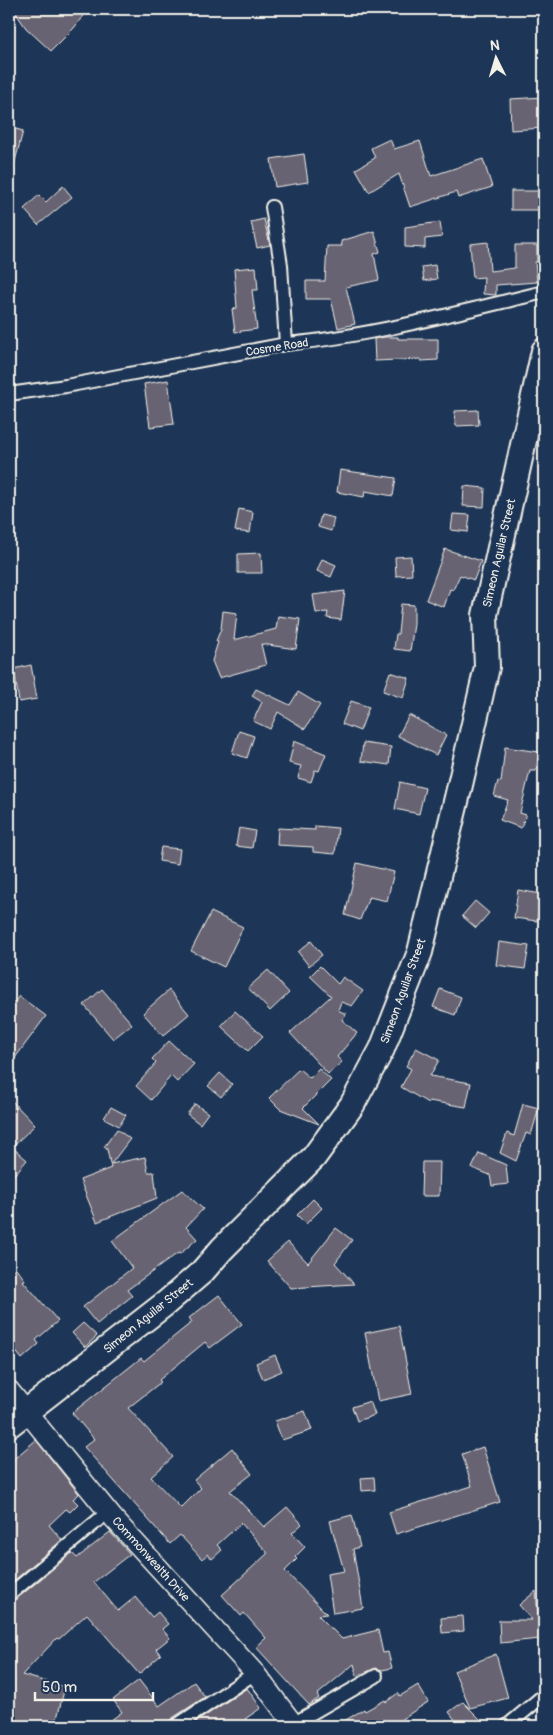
<svg xmlns="http://www.w3.org/2000/svg" width="553" height="1735" font-family="Pangolin,sans-serif">
	<rect width="100%" height="100%" fill="#1d3557"/>
	<filter id="ink" filterUnits="userSpaceOnUse"><feTurbulence type="fractalNoise" baseFrequency=".02" numOctaves="2"/><feDisplacementMap in="SourceGraphic" scale="10" xChannelSelector="R" yChannelSelector="G"/><feConvolveMatrix kernelMatrix="1 2 1 2 8 2 1 2 1" color-interpolation-filters="sRGB"/></filter>
	<g filter="url(#ink)">
		<!-- building -->
		<g fill="#686473" stroke="#f4f1e8">
			<polygon points="13,9 88,9 74,28 51,51 26,28"/>
			<polygon points="544,97 544,128 511,130 510,99"/>
			<polygon points="9,127 23,131 13,169 9,169"/>
			<polygon points="390,139 394,149 420,141 431,176 483,159 492,187 458,198 456,192 410,207 399,174 369,192 356,169 375,158 371,148"/>
			<polygon points="304,154 308,182 275,187 271,159"/>
			<polygon points="63,186 72,197 38,225 24,209 39,195 46,202"/>
			<rect x="511" y="191" width="33" height="19"/>
			<polygon points="264,219 270,245 257,248 251,222"/>
			<polygon points="440,222 442,237 425,239 425,248 405,247 405,227"/>
			<polygon points="374,231 380,252 374,254 379,280 346,287 355,324 338,328 331,299 306,299 306,281 325,281 327,246 342,246 341,241"/>
			<polygon points="488,242 490,271 515,268 515,245 537,245 537,262 535,262 537,282 496,285 496,295 483,294 484,277 473,278 470,244"/>
			<polygon points="435,265 437,279 424,281 422,267"/>
			<polygon points="256,267 258,290 252,290 257,329 235,332 232,309 237,308 234,269"/>
			<polygon points="384,337 398,337 398,339 438,339 438,360 421,361 421,359 375,361 374,339"/>
			<polygon points="168,380 174,424 150,427 144,384"/>
			<polygon points="478,410 479,425 456,426 455,411"/>
			<polygon points="340,470 396,478 393,496 365,491 364,497 337,492"/>
			<polygon points="464,486 485,488 484,507 463,506"/>
			<polygon points="239,509 253,512 250,533 235,531"/>
			<polygon points="453,514 470,515 468,532 451,530"/>
			<polygon points="321,515 334,518 331,531 318,527"/>
			<polygon points="445,549 481,561 474,580 460,575 453,590 450,589 444,607 426,600"/>
			<polygon points="261,553 262,573 238,573 238,554"/>
			<polygon points="411,556 412,575 396,576 395,557"/>
			<polygon points="322,559 336,565 331,577 317,571"/>
			<polygon points="345,591 341,620 327,618 328,612 316,613 313,595"/>
			<polygon points="401,604 414,605 414,624 410,651 394,649 396,634 398,634"/>
			<polygon points="223,611 237,613 234,640 276,629 278,616 300,619 296,649 261,644 266,665 219,678 212,661 218,642 216,641 221,629"/>
			<polygon points="31,665 37,699 19,702 14,669"/>
			<polygon points="390,672 409,678 403,698 383,691"/>
			<polygon points="256,689 290,705 298,692 320,705 305,729 278,712 270,729 253,721 262,702 252,696"/>
			<polygon points="351,701 369,707 360,731 342,724"/>
			<polygon points="409,715 446,735 436,755 398,736"/>
			<polygon points="239,731 254,736 247,758 232,753"/>
			<polygon points="294,741 326,754 319,771 315,770 311,782 298,778 301,766 289,763"/>
			<polygon points="363,743 391,747 389,765 361,761"/>
			<polygon points="505,747 539,752 536,771 530,771 520,813 526,815 521,828 500,820 508,800 494,796 498,781 501,782"/>
			<polygon points="400,782 425,788 419,814 395,809"/>
			<polygon points="315,826 338,828 335,854 313,852 313,847 277,845 278,828 315,830"/>
			<polygon points="239,828 255,831 252,848 236,846"/>
			<polygon points="161,847 180,849 178,864 159,861"/>
			<polygon points="357,863 394,872 387,901 369,897 360,920 345,915"/>
			<polygon points="518,890 541,894 537,921 514,918"/>
			<polygon points="475,901 489,913 476,928 462,916"/>
			<polygon points="211,912 243,927 224,967 191,951"/>
			<polygon points="311,941 322,955 309,966 298,952"/>
			<polygon points="499,942 529,946 525,969 496,965"/>
			<polygon points="320,966 338,984 343,977 363,991 352,1006 341,1002 338,1010 346,1014 342,1020 357,1033 337,1057 342,1062 328,1074 290,1033 331,996 310,976"/>
			<polygon points="268,970 289,993 270,1011 248,988"/>
			<polygon points="102,989 132,1024 113,1039 84,1005"/>
			<polygon points="440,989 461,997 455,1015 433,1007"/>
			<polygon points="169,990 189,1014 163,1036 143,1013"/>
			<polygon points="19,996 46,1016 9,1066 9,1009"/>
			<polygon points="235,1011 263,1036 248,1051 221,1026"/>
			<polygon points="169,1041 194,1064 177,1082 171,1076 151,1100 136,1086 156,1063 152,1059"/>
			<polygon points="416,1048 439,1060 430,1076 471,1083 466,1107 429,1101 428,1103 401,1087 411,1069 406,1066"/>
			<polygon points="299,1069 310,1078 319,1069 331,1080 303,1108 319,1124 280,1109 269,1098"/>
			<polygon points="220,1073 232,1084 221,1097 208,1086"/>
			<polygon points="9,1098 35,1125 12,1147 27,1160 9,1181"/>
			<polygon points="195,1104 208,1113 200,1124 187,1114"/>
			<polygon points="523,1104 539,1108 531,1135 526,1133 516,1161 500,1153 507,1133 514,1136"/>
			<polygon points="111,1107 126,1115 119,1126 104,1118"/>
			<polygon points="117,1129 130,1139 111,1164 145,1157 148,1172 154,1172 157,1198 97,1222 80,1180 111,1168 107,1149 104,1147"/>
			<polygon points="479,1153 506,1165 508,1184 492,1186 490,1175 472,1168"/>
			<polygon points="422,1162 440,1162 439,1196 421,1196"/>
			<polygon points="182,1190 203,1209 186,1227 197,1239 180,1254 178,1253 127,1290 132,1296 97,1324 83,1307 132,1268 112,1241"/>
			<polygon points="313,1199 322,1208 306,1224 297,1215"/>
			<polygon points="336,1228 352,1240 335,1263 354,1284 291,1288 267,1261 288,1242 308,1263"/>
			<polygon points="9,1265 13,1270 16,1268 25,1280 23,1281 58,1321 36,1340 39,1344 22,1359 9,1343"/>
			<polygon points="219,1295 242,1324 210,1348 205,1342 159,1380 161,1382 128,1408 173,1457 151,1477 181,1508 201,1488 194,1480 232,1448 252,1474 230,1491 264,1527 287,1507 302,1524 292,1533 305,1547 295,1557 297,1559 285,1571 327,1614 318,1615 342,1639 378,1630 383,1653 388,1652 392,1668 382,1670 376,1668 357,1676 354,1664 317,1695 319,1698 309,1705 256,1647 266,1638 244,1613 241,1616 222,1595 267,1554 267,1552 241,1523 217,1545 222,1550 212,1559 208,1554 202,1559 180,1535 170,1544 84,1447 94,1439 72,1413 141,1358 144,1361 192,1322 189,1318"/>
			<polygon points="83,1323 97,1336 85,1347 72,1333"/>
			<polygon points="399,1326 412,1394 378,1401 365,1333"/>
			<polygon points="275,1355 282,1371 263,1379 256,1363"/>
			<polygon points="370,1401 375,1415 357,1421 352,1407"/>
			<polygon points="305,1411 312,1430 282,1440 275,1421"/>
			<polygon points="36,1440 79,1494 73,1499 78,1504 70,1512 66,1509 49,1525 62,1540 9,1585 9,1463"/>
			<polygon points="483,1447 500,1502 396,1534 389,1512 472,1486 462,1454"/>
			<polygon points="374,1477 375,1490 362,1491 361,1478"/>
			<polygon points="352,1515 360,1547 353,1549 363,1608 333,1613 327,1574 344,1571 330,1521"/>
			<polygon points="110,1532 130,1554 94,1582 118,1611 135,1597 152,1617 158,1612 168,1624 162,1629 170,1638 156,1649 161,1655 139,1674 87,1614 59,1639 57,1638 22,1675 65,1687 55,1726 9,1726 9,1603 14,1601 72,1553 77,1558"/>
			<polygon points="536,1591 540,1639 500,1643 499,1620 532,1620 519,1605"/>
			<polygon points="463,1616 464,1631 442,1633 441,1618"/>
			<polygon points="496,1654 508,1698 470,1708 454,1671"/>
			<polygon points="139,1680 159,1706 194,1682 205,1697 171,1719 168,1726 103,1726 122,1712 113,1700"/>
			<polygon points="418,1685 428,1702 391,1726 336,1726 364,1709 365,1711 385,1700 386,1702 398,1693 400,1696"/>
			<polygon points="247,1688 261,1708 245,1719 252,1726 190,1726"/>
			<polygon points="463,1702 487,1726 460,1726 449,1712"/>
		</g>
		<g fill="none" stroke-linecap="round" stroke-linejoin="round">
			<!-- street casing -->
			<g stroke="#f4f1e8" stroke-width="16">
				<g id="street">
					<polyline points="272,207 281,265 286,344"/>
					<path d="M9 394 66 386 286 344C372 336 460 312 544 292"/>
					<polyline points="9,1595 108,1512"/>
					<polyline points="293,1724 376,1676"/>
					<polyline points="176,1726 255,1673"/>
					<polyline points="507,1726 544,1695"/>
				</g>
			</g>
			<!-- secondary casing -->
			<g stroke="#f4f1e8" stroke-width="22">
				<polyline id="secondary" points="9,1390 114,1519 255,1673 295,1726"/>
			</g>
			<!-- highway casing -->
			<g stroke="#f4f1e8" stroke-width="28">
				<polyline id="highway" points="9,1425 166,1303 202,1272 222,1249 314,1157 352,1105 382,1049 420,952 460,785 487,667 485,615 544,351"/>
			</g>
			<!-- street -->
			<use href="#street" stroke="#1d3557" stroke-width="12"/>
			<!-- secondary -->
			<use href="#secondary" stroke="#1d3557" stroke-width="19"/>
			<!-- highway -->
			<use href="#highway" stroke="#1d3557" stroke-width="24"/>
		</g>
	</g>
	<g text-anchor="middle" stroke-width="4.5" stroke-linejoin="round" paint-order="stroke">
		<!-- street labels -->
		<g font-size="12" fill="#f4f1e8" stroke="#1d3557">
			<text transform="translate(277 347) rotate(-9)" y="4">Cosme Road</text>
			<text transform="translate(499 553) rotate(-77)" y="4">Simeon Aguilar Street</text>
			<text transform="translate(403 991) rotate(-70)" y="4">Simeon Aguilar Street</text>
			<text transform="translate(148 1316) rotate(-39)" y="4">Simeon Aguilar Street</text>
			<text transform="translate(151 1559) rotate(48)" y="4">Commonwealth Drive</text>
		</g>
	</g>
	<!-- margin -->
	<rect width="553" height="1735" fill="none" stroke="#1d3557" stroke-width="30"/>
	<rect x="15" y="15" width="523" height="1705" fill="none" stroke="#f4f1e8" stroke-width="2" filter="url(#ink)"/>
	<!-- north arrow -->
	<g transform="translate(496 58) rotate(355)" stroke="#1d3557" stroke-width="4" paint-order="stroke">
	<path d="M0-4L9 19L0 12L-9 19Z" fill="#f4f1e8"/>
	<text y="-8" font-size="14" font-weight="bold" text-anchor="middle" fill="#f4f1e8">N</text>
	</g>
	<!-- scale -->
	<path d="M35 1692v8h118v-8" fill="none" stroke="#f4f1e8" stroke-width="2.5"/>
	<text x="42" y="1692" font-size="15" fill="#f4f1e8" stroke="#1d3557" stroke-width="4" paint-order="stroke">50 m</text>
</svg>
